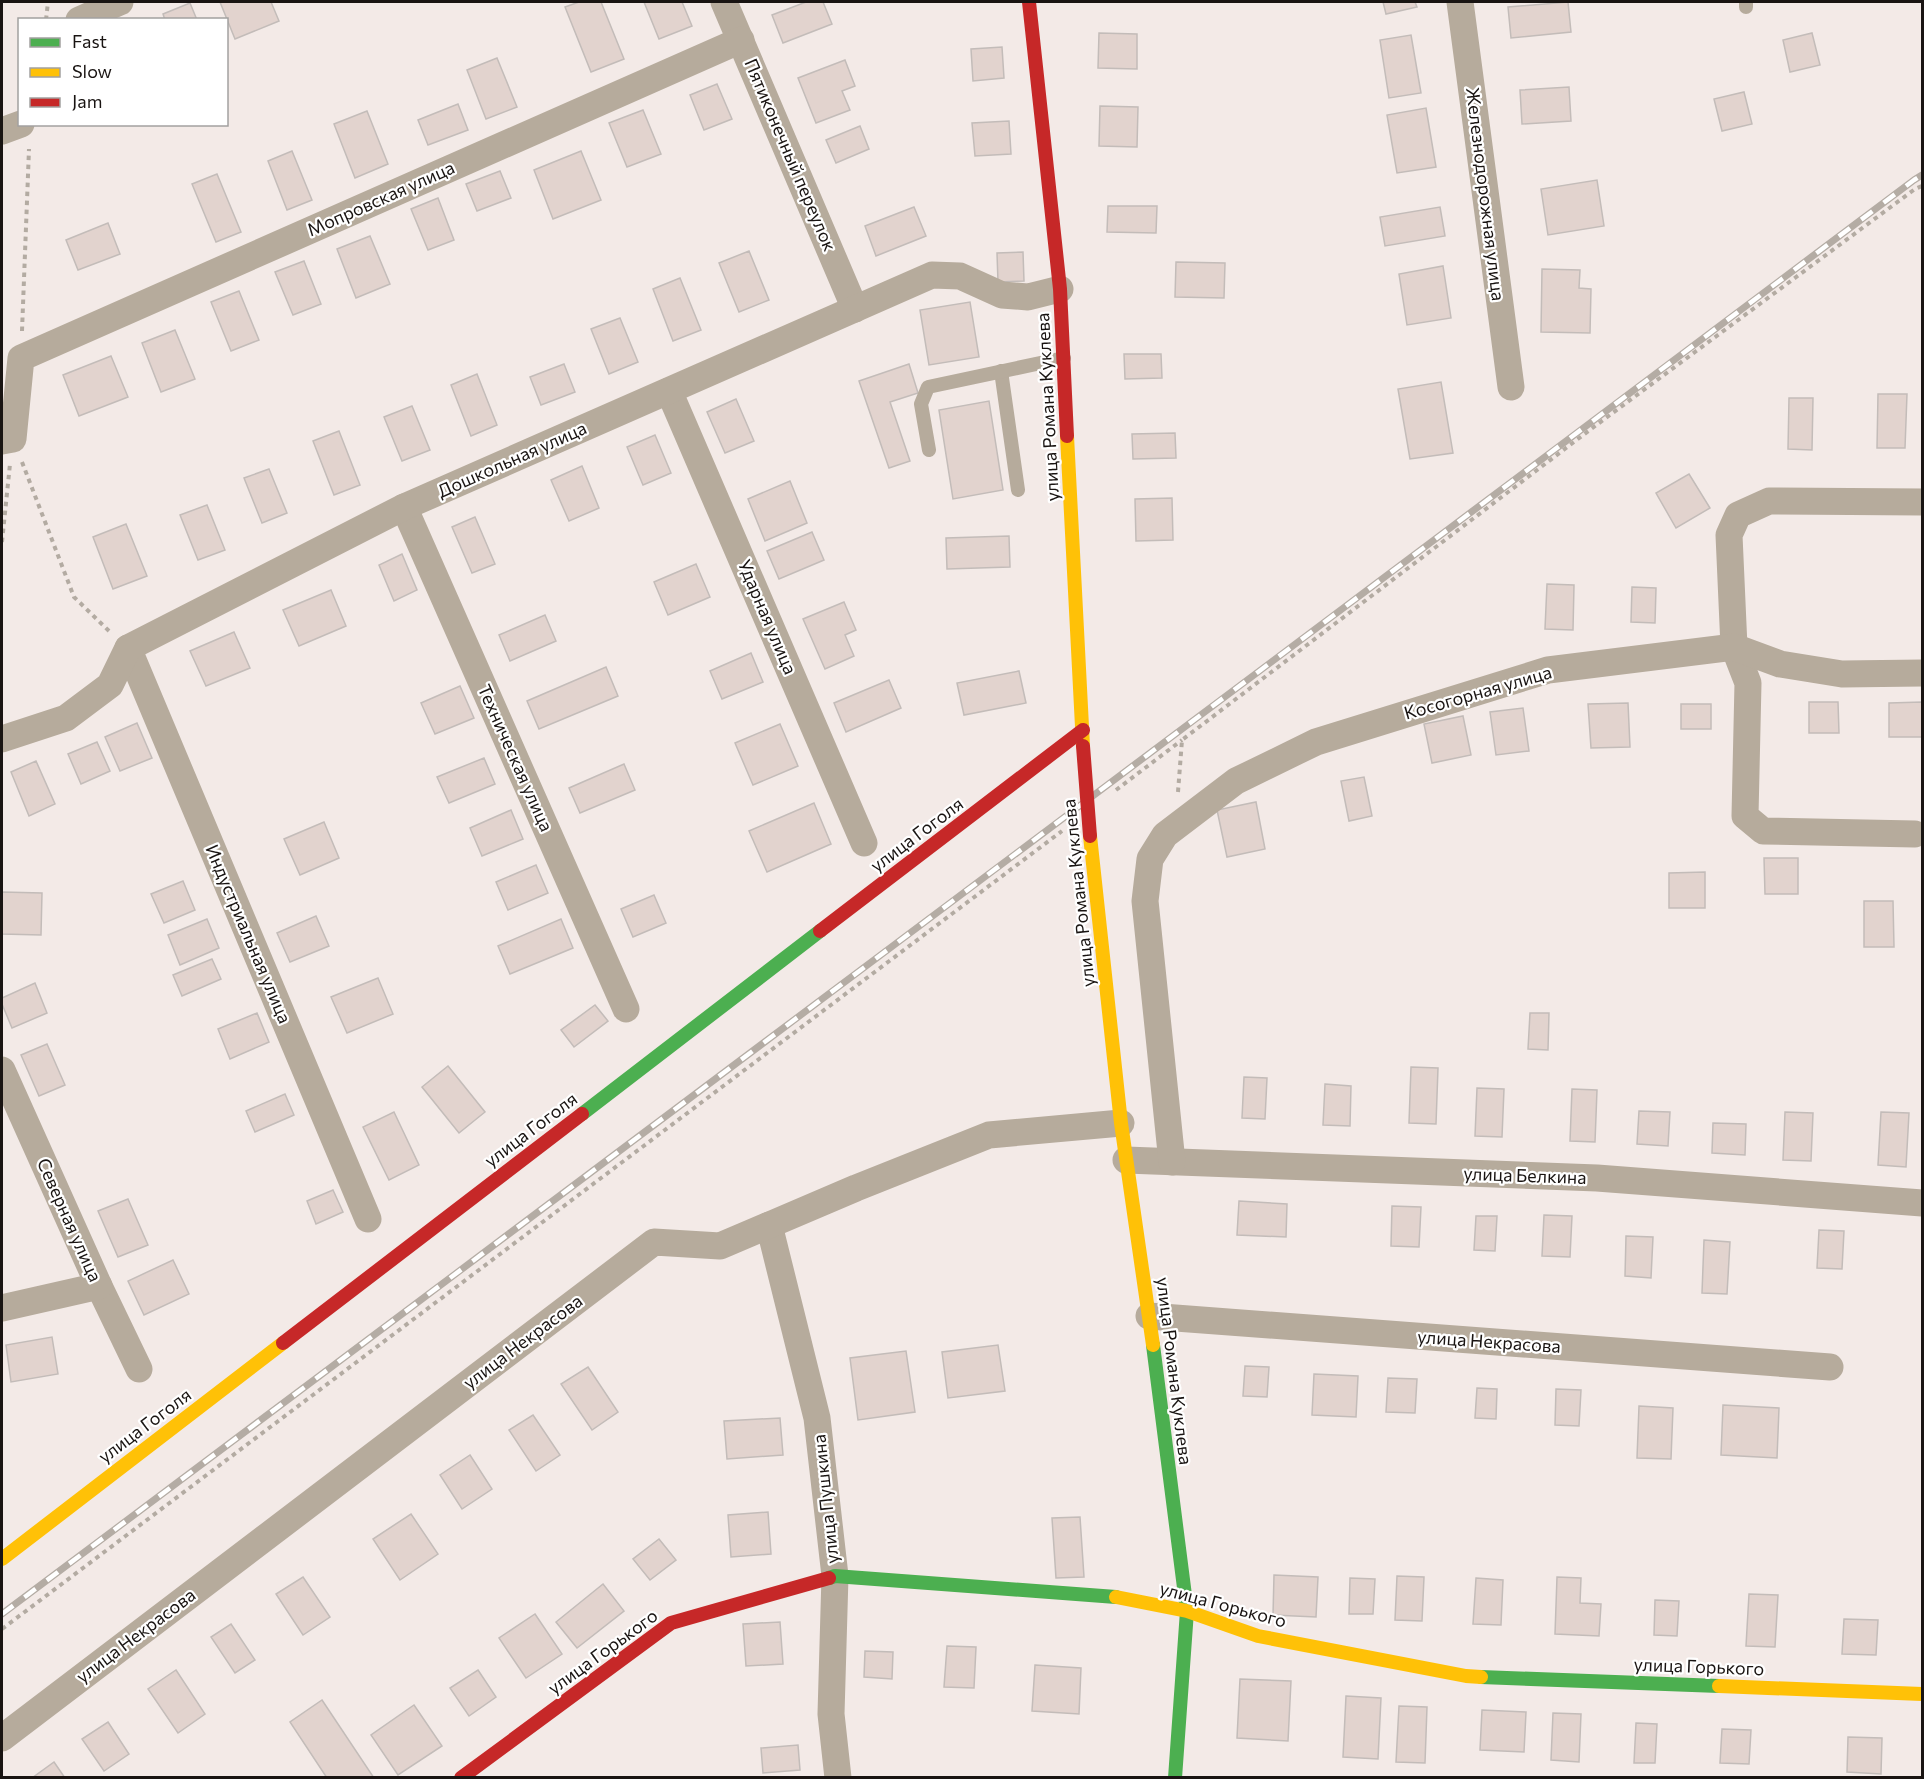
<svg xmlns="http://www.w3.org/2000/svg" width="1924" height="1779" font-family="Commissioner,sans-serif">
	<rect width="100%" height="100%" fill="#f3eae7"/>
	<!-- building -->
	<g fill="#e2d3ce" stroke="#c3bcb9" stroke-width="1.5">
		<polygon points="220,2 271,2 279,21 235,39"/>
		<polygon points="579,2 601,2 624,59 591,72 565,7"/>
		<polygon points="644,2 682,2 692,26 659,39"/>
		<polygon points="806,2 823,2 832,24 783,43 772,15"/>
		<polygon points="1383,2 1415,2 1417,7 1386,14"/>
		<polygon points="1568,2 1571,32 1511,38 1508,7"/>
		<polygon points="190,3 197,20 165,20 163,14"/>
		<polygon points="1099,33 1137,34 1137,69 1098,68"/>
		<polygon points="1812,33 1820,65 1790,72 1783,40"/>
		<polygon points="1411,35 1421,93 1389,98 1380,40"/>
		<polygon points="1002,47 1004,78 973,81 971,49"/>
		<polygon points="497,58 517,107 486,119 467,70"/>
		<polygon points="845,60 855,86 842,91 850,110 816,123 798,78"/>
		<polygon points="717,84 732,119 704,130 690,95"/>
		<polygon points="1569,87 1571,121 1522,124 1520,90"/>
		<polygon points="1744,92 1752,124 1722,131 1714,99"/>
		<polygon points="458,104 468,130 428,145 418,120"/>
		<polygon points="1100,106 1138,107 1137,147 1099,146"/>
		<polygon points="1426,108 1436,167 1397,173 1387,115"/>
		<polygon points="643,110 661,154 627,167 609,123"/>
		<polygon points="367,111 388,164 355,178 334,124"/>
		<polygon points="1009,121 1011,154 975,156 972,123"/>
		<polygon points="860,126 869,149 836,163 826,140"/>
		<polygon points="292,151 312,200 287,210 268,161"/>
		<polygon points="581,151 601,200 553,219 534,170"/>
		<polygon points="500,171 511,198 477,211 466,184"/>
		<polygon points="217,174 241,232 216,242 192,184"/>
		<polygon points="1597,180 1604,226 1548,235 1541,189"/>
		<polygon points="438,198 454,240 428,250 411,209"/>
		<polygon points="1108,206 1157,206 1156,233 1107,232"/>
		<polygon points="914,207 926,236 876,256 865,226"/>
		<polygon points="1440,207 1445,236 1385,246 1380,217"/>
		<polygon points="108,223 120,254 78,270 66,240"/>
		<polygon points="370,236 390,284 356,298 337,249"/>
		<polygon points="749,251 769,300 739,312 719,263"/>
		<polygon points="1023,252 1024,281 998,282 997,253"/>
		<polygon points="304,261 321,304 293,315 275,272"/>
		<polygon points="1176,262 1225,263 1224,298 1175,297"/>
		<polygon points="1443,266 1451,318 1407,325 1399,274"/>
		<polygon points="1542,269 1580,270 1579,288 1591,289 1590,333 1541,332"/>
		<polygon points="680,278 701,330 673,341 653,289"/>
		<polygon points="239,291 259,340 231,351 211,302"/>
		<polygon points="970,302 979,357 929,365 920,310"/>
		<polygon points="620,318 638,362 609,374 591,329"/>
		<polygon points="175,330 195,379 161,392 142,343"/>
		<polygon points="1124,354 1161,354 1162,378 1125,379"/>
		<polygon points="111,356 128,397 79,416 63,375"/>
		<polygon points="564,364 575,392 541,405 530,377"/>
		<polygon points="909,364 918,393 890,402 910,461 889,468 859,381"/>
		<polygon points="477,374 497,425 471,436 451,385"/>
		<polygon points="1441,382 1453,453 1410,459 1398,389"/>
		<polygon points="1878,394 1907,394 1905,448 1877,448"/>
		<polygon points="1789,398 1813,398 1812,450 1788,449"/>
		<polygon points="736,399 754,441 725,453 707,412"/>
		<polygon points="989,401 1003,490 953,499 939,410"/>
		<polygon points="412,406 430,450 402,461 384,417"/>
		<polygon points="339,431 360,485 334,495 313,441"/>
		<polygon points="1175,433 1176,458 1133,459 1132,434"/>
		<polygon points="655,435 671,473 643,485 627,447"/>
		<polygon points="582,466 599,508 569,521 551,480"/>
		<polygon points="269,469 287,513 262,523 244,478"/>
		<polygon points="1689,474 1710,508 1676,528 1656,493"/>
		<polygon points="790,481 807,523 765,541 748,499"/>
		<polygon points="1172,498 1173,540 1136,541 1135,499"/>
		<polygon points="207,505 225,550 198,560 180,515"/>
		<polygon points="475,517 495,564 472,573 452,527"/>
		<polygon points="126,524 147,576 113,589 93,537"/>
		<polygon points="812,532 824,560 779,579 767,551"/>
		<polygon points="1009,536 1010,567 947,569 946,538"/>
		<polygon points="402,554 417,590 394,601 379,565"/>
		<polygon points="696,564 710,597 668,615 654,582"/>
		<polygon points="1547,584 1574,585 1573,630 1545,629"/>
		<polygon points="1632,587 1656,588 1655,623 1631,622"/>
		<polygon points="331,590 346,626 299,646 283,610"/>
		<polygon points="844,602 856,630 845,635 854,656 825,669 803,619"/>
		<polygon points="545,615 556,641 510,661 499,635"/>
		<polygon points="234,632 250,668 206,686 190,651"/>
		<polygon points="751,653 763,682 722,699 710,671"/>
		<polygon points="606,667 618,696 539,729 527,701"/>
		<polygon points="1019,671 1026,703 964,715 957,683"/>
		<polygon points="889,680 901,708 846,732 834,703"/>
		<polygon points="460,686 474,718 435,734 421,703"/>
		<polygon points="1809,702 1838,702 1839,733 1809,733"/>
		<polygon points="1922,702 1922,737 1889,737 1889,703"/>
		<polygon points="1628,703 1630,747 1591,748 1588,704"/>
		<rect x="1681" y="704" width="30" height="25"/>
		<polygon points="1523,708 1529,751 1496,755 1490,712"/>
		<polygon points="1463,716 1471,755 1432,763 1424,724"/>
		<polygon points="137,723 152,758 120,771 105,737"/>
		<polygon points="780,724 798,766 753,785 735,743"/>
		<polygon points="97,742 110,771 81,784 68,754"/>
		<polygon points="484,758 495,784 449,803 437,777"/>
		<polygon points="36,761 55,804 29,816 11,772"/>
		<polygon points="624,764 635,790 580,813 569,788"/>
		<polygon points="1364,777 1372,816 1349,821 1341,781"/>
		<polygon points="1256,802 1265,849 1227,857 1217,810"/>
		<polygon points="814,803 831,844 767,872 749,831"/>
		<polygon points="511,810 523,839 482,856 470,828"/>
		<polygon points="324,822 339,858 300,875 284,839"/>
		<polygon points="1764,858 1798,858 1798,894 1765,894"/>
		<polygon points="536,865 548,893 508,910 496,882"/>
		<polygon points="1705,872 1705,908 1669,908 1669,873"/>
		<polygon points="183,881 195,910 164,923 151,894"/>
		<polygon points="2,892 42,893 41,935 2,934"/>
		<polygon points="654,895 666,923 633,937 621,909"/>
		<polygon points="1864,901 1893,901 1894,947 1864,947"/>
		<polygon points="316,916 329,946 290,962 277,933"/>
		<polygon points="207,919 219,948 180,965 168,935"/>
		<polygon points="561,919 573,948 510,974 498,946"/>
		<polygon points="212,959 221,979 182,996 173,975"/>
		<polygon points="378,978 393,1014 347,1033 331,997"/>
		<polygon points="35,983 47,1013 12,1028 2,1004 2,998"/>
		<polygon points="595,1005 608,1021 574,1047 561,1030"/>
		<polygon points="257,1013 269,1042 230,1059 218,1029"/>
		<polygon points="1530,1013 1549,1013 1548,1050 1528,1049"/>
		<polygon points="47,1044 65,1085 39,1096 21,1055"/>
		<polygon points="448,1066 485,1112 459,1133 422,1087"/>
		<polygon points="1411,1067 1438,1068 1436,1124 1409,1123"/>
		<polygon points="1244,1077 1267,1078 1265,1119 1242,1118"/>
		<polygon points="1325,1084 1351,1086 1350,1126 1323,1125"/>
		<polygon points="1477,1088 1504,1089 1502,1137 1475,1136"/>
		<polygon points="1572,1089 1597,1090 1595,1142 1570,1141"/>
		<polygon points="285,1094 294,1115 255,1132 246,1111"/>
		<polygon points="1639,1111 1670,1112 1668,1146 1637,1144"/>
		<polygon points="394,1112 419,1165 389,1180 363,1127"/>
		<polygon points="1785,1112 1813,1113 1811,1161 1783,1160"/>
		<polygon points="1881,1112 1909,1113 1906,1167 1878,1165"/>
		<polygon points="1713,1123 1746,1124 1745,1155 1712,1153"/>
		<polygon points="333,1190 343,1212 316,1224 307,1201"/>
		<polygon points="128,1199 148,1245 118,1257 98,1211"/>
		<polygon points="1239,1201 1287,1204 1286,1237 1237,1235"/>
		<polygon points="1392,1206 1421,1207 1419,1247 1391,1246"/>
		<polygon points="1544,1215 1572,1216 1570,1257 1542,1256"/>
		<polygon points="1476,1216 1497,1216 1495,1251 1474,1250"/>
		<polygon points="1819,1230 1844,1231 1842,1269 1817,1268"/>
		<polygon points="1626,1236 1653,1237 1651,1278 1625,1276"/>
		<polygon points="1704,1240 1730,1242 1727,1294 1702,1293"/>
		<polygon points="173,1260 189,1294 144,1315 128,1281"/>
		<polygon points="52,1337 58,1374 11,1382 6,1345"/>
		<polygon points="998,1345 1005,1391 948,1398 942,1352"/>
		<polygon points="906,1351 915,1412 858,1420 850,1358"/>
		<polygon points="1245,1366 1269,1367 1267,1397 1243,1396"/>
		<polygon points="588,1367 618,1412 592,1430 561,1384"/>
		<polygon points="1314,1374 1358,1376 1356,1417 1312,1415"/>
		<polygon points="1388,1378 1417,1379 1415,1413 1386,1412"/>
		<polygon points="1477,1388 1497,1389 1496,1419 1475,1418"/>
		<polygon points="1556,1389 1581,1390 1579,1426 1555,1425"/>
		<polygon points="1723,1405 1779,1408 1777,1458 1721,1455"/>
		<polygon points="1639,1406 1673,1408 1671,1459 1637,1458"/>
		<polygon points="533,1415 560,1455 536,1471 509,1430"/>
		<polygon points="780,1418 783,1455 727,1459 724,1421"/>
		<polygon points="470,1455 492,1489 462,1509 440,1475"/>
		<polygon points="768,1512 771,1554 731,1557 728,1515"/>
		<polygon points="411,1514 438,1554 400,1580 373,1539"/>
		<polygon points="1080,1517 1084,1577 1056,1578 1052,1518"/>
		<polygon points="659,1539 676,1560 650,1580 633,1559"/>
		<polygon points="1274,1575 1318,1577 1316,1617 1273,1615"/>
		<polygon points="1397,1576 1424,1577 1422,1621 1395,1620"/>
		<polygon points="303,1577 330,1617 303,1635 276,1594"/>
		<polygon points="1557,1577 1581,1578 1580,1603 1601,1604 1599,1636 1555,1634"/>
		<polygon points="1350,1578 1375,1579 1373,1614 1349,1614"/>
		<polygon points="1476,1578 1503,1580 1501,1625 1473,1624"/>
		<polygon points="603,1584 624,1611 577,1648 556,1622"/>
		<polygon points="1749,1594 1778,1595 1775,1647 1746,1646"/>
		<polygon points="1655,1600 1679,1601 1677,1636 1654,1635"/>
		<polygon points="535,1614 562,1654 526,1678 499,1638"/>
		<polygon points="1844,1619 1878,1620 1876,1655 1842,1654"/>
		<polygon points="780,1622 783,1664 746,1666 743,1624"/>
		<polygon points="231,1624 255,1660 235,1673 211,1637"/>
		<polygon points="947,1646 976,1647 974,1688 944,1687"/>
		<polygon points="865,1651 893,1652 892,1679 864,1677"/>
		<polygon points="1035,1665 1081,1668 1079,1714 1032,1711"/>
		<polygon points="176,1670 205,1714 178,1733 148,1689"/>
		<polygon points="478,1670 496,1697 469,1716 450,1688"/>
		<polygon points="1240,1679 1291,1681 1288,1741 1237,1738"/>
		<polygon points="1346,1696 1381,1698 1378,1759 1343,1757"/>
		<polygon points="322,1700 374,1778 327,1778 290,1722"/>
		<polygon points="414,1705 442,1746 398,1775 371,1735"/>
		<polygon points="1399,1706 1427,1707 1425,1763 1396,1762"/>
		<polygon points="1482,1710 1526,1712 1524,1752 1480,1750"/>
		<polygon points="1553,1713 1581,1714 1579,1762 1551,1760"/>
		<polygon points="108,1722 129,1754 104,1771 82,1739"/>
		<polygon points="1636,1723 1657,1724 1655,1763 1634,1763"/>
		<polygon points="1722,1729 1751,1730 1749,1764 1720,1763"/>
		<polygon points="1848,1737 1882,1738 1881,1774 1847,1772"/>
		<polygon points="798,1745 800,1770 763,1773 761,1748"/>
		<polygon points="54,1762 65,1778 32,1778"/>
	</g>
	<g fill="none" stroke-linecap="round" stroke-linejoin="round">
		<!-- path -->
		<g stroke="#b3aba2" stroke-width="4" stroke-dasharray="4.5 4.5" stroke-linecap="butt">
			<polyline points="46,20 48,2"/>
			<polyline points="22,331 29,149"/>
			<polyline points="22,462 74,597 109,631"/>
			<polyline points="2,542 10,464"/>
			<polyline points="1116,790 1182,740"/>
			<polyline points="1178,792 1182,740 1591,429 1915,189 1922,186"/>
			<polyline points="2,1629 1062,831"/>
		</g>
		<!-- lane -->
		<g stroke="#b6ab9c" stroke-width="14">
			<polyline points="1746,2 1746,7"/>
			<polyline points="1001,371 1018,490"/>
			<polyline points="929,450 921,404 928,387 1064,358"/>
		</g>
		<!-- street -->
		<g stroke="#b6ab9c" stroke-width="27">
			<polyline points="724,2 855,309"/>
			<polyline points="1460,2 1511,387"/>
			<polyline points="79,20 120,2"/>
			<polyline points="2,131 21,124"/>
			<polyline points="669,391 864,843"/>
			<polyline points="2,441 13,439 21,358 741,40"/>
			<polyline points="404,507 626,1009"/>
			<polyline points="128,648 368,1219"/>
			<polyline points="2,739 66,718 110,685 128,648 404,507 932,275 960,276 1002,295 1028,297 1060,289"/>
			<polyline points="1915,834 1763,831 1745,816 1748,683 1734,647 1729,535 1738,515 1769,501 1922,502"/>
			<polyline points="2,1070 99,1286 139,1369"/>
			<polyline points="1126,1160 1597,1178 1922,1203"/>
			<polyline points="1172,1162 1145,901 1150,859 1165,835 1236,781 1316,742 1548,670 1734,647 1780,664 1842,674 1922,673"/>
			<polyline points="769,1225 817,1418 835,1576 831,1714 838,1778"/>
			<polyline points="2,1308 99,1286"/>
			<polyline points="1149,1316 1830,1367"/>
			<polyline points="2,1738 654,1242 720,1246 856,1188 989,1135 1121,1123"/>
		</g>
		<!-- fast -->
		<g stroke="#4caf50" stroke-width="14">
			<polyline points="582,1114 820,931"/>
			<polyline points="1153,1345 1187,1611 1175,1778"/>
			<polyline points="829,1578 835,1576 1116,1597"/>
			<polyline points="1481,1677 1719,1686"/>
		</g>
		<!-- slow -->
		<g stroke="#ffc107" stroke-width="14">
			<polyline points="1067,436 1083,746"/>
			<polyline points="1090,836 1121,1123 1153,1345"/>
			<polyline points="2,1559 283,1343"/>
			<polyline points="1116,1597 1187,1611 1258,1636 1466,1676 1481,1677"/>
			<polyline points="1719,1686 1922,1694"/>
		</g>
		<!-- jam -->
		<g stroke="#c62828" stroke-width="14">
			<polyline points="1029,2 1060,289 1067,436"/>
			<polyline points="820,931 1083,730"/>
			<polyline points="283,1343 582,1114"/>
			<polyline points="461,1778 671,1623 829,1578"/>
		</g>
		<!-- rail casing -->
		<g stroke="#b4aca4" stroke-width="7">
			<polyline id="rail" points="2,1614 1914,180 1922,175"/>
		</g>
		<!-- rail -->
		<use href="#rail" stroke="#fff" stroke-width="4.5" stroke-dasharray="14" stroke-linecap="butt"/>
		<!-- jam-bridge -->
		<polyline stroke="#c62828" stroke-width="14" points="1083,746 1090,836"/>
	</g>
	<g text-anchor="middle" stroke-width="4.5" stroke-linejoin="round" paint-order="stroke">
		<!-- street labels -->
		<g font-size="18" fill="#191412" stroke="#fff">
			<text transform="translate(790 155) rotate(67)" y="6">Пятиконечный переулок</text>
			<text transform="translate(1485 194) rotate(83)" y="6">Железнодорожная улица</text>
			<text transform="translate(381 199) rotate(-24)" y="6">Мопровская улица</text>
			<text transform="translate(1048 407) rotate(-93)" y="6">улица Романа Куклева</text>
			<text transform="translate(512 460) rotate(-24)" y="6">Дошкольная улица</text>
			<text transform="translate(767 617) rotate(67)" y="6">Ударная улица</text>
			<text transform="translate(1478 693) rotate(-16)" y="6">Косогорная улица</text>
			<text transform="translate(515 758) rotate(66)" y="6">Техническая улица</text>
			<text transform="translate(917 835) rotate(-37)" y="6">улица Гоголя</text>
			<text transform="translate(1079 893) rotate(-96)" y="6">улица Романа Куклева</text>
			<text transform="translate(248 934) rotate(67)" y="6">Индустриальная улица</text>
			<text transform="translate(531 1130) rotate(-37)" y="6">улица Гоголя</text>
			<text transform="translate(1525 1176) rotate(2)" y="6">улица Белкина</text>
			<text transform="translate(69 1220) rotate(66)" y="6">Северная улица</text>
			<text transform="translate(523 1342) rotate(-37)" y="6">улица Некрасова</text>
			<text transform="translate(1489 1342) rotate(4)" y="6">улица Некрасова</text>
			<text transform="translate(1174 1371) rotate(83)" y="6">улица Романа Куклева</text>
			<text transform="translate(145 1426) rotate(-37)" y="6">улица Гоголя</text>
			<text transform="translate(826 1499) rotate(-96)" y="6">улица Пушкина</text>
			<text transform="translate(1223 1605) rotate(15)" y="6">улица Горького</text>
			<text transform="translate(136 1636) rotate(-37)" y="6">улица Некрасова</text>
			<text transform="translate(603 1652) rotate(-36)" y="6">улица Горького</text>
			<text transform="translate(1699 1667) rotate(2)" y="6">улица Горького</text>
		</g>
	</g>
	<!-- border -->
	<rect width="1924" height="1779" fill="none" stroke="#191412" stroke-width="6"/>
	<!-- legend -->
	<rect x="18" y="18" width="210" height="108" fill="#ffffff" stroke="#a3a1a0" stroke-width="1.5"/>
	<rect x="30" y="38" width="30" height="9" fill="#4caf50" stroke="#a3a1a0" stroke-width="1.5"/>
	<text x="72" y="48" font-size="18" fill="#191412">Fast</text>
	<rect x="30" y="68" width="30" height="9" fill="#ffc107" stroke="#a3a1a0" stroke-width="1.5"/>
	<text x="72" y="78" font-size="18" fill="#191412">Slow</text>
	<rect x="30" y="98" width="30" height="9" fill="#c62828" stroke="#a3a1a0" stroke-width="1.5"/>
	<text x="72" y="108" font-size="18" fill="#191412">Jam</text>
</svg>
